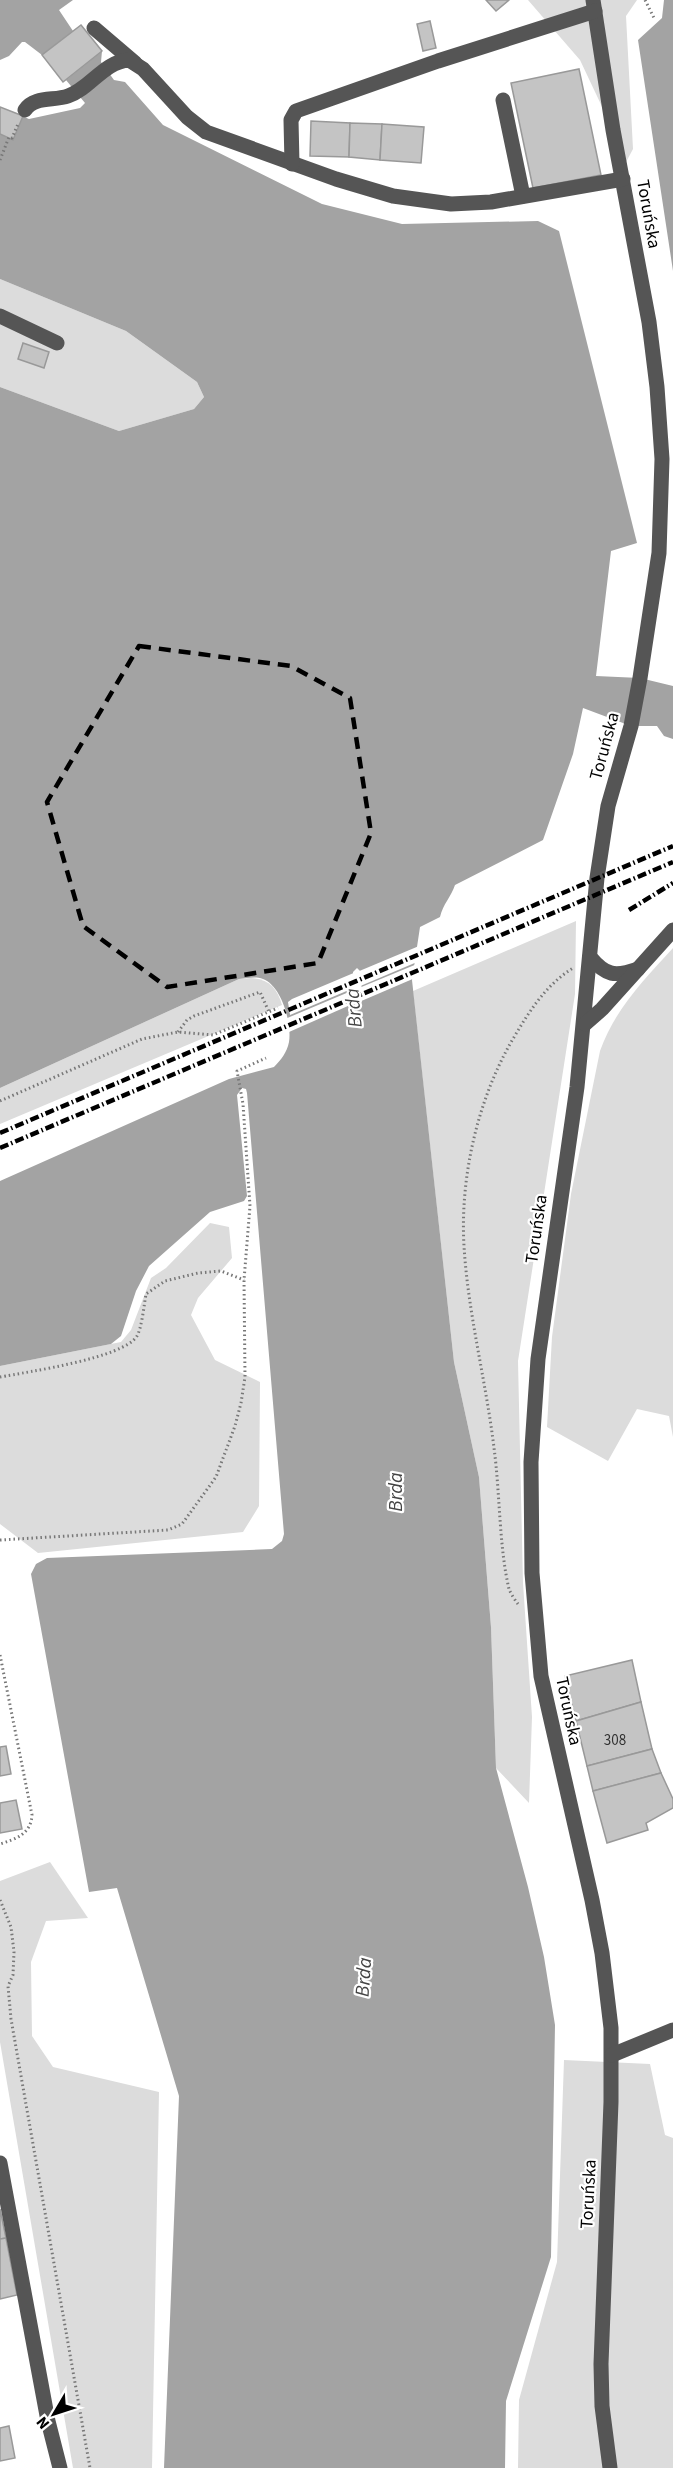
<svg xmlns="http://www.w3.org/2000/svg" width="673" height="2468" font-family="'Source Sans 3',sans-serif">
	<rect width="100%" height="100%" fill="#fff"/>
	<!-- green -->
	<g fill="#dcdcdc">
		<polygon points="528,0 637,0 626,16 633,149 625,164 613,130 580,60"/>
		<polygon points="0,279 126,331 197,382 204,397 194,409 119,431 0,387"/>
		<polygon points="576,921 575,994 518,1361 523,1583 532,1717 529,1803 496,1768 491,1627 479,1477 454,1362 413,991"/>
		<path d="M673 948V1437L669 1416 637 1409 608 1461 547 1427 552 1337 571 1194 600 1051C615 1009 643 981 673 948Z"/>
		<path d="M251 978C269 979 277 988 282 1005L0 1124V1088L239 979Z"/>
		<polygon points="210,1223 229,1227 232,1258 198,1298 191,1315 215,1360 260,1382 259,1506 243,1532 38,1553 0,1524 0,1366 121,1342 131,1330 151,1278 166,1268"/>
		<polygon points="50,1862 88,1918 46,1921 31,1962 32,2036 53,2067 159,2092 152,2468 73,2468 0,2042 0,1881"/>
		<polygon points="564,2060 650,2064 665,2135 673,2138 673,2468 518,2468 519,2400 557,2262"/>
	</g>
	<!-- water -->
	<g fill="#a3a3a3" fill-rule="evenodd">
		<polygon points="0,0 73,0 59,10 73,31 42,55 25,42 22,42 9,56 0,60"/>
		<polygon points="664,0 673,0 673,271 638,40 662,18"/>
		<path d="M102 51 101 62 114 80 125 82 163 125 322 204 402 224 538 221 559 231 637 543 611 551 596 676 640 678 673 686V739L664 736 657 726H631L583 708 573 754 543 840 455 885C451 897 443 904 440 917L420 927 412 980 454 1362 479 1477 491 1627 496 1768 528 1887 544 1957 555 2025 551 2257 506 2401 505 2468H164L179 2096 117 1888 89 1892 31 1574 36 1564 47 1558 272 1549 282 1541 284 1534 247 1093 246 1089 242 1088 237 1095 247 1196 244 1201 210 1212 149 1266 136 1291 121 1336 111 1344 0 1366V1181L229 1079 274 1067C281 1060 287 1052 289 1042 292 1024 282 986 263 979 256 976 247 978 239 979L0 1088V387L119 431 194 409 204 397 197 382 126 331 0 279V107L29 119 80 108 85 103 66 80ZM357 968 361 972 362 1001 358 1007 354 1004 353 972Z"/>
	</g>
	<!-- pier -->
	<g fill="#fff">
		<polygon points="419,946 417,962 358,987 357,972"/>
		<polygon points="417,964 415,978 359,1002 359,988"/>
		<polygon points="356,972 356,987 290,1015 288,1002 292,999"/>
		<polygon points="356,989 357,1002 289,1032 285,1019"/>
	</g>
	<!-- building -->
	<g fill="#c4c4c4" stroke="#999" stroke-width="1.5">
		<polygon points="486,0 509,0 496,11"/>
		<polygon points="430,21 436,48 423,51 417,24"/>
		<polygon points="81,25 102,51 63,82 42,55"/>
		<polygon points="579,69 601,175 533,188 511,83"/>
		<polygon points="0,107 23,116 13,140 0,134"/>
		<polygon points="311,121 350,123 349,157 310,156"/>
		<polygon points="350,123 382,124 380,160 349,157"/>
		<polygon points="382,124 424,127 421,163 380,160"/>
		<polygon points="23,343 49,352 44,368 18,359"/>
		<polygon points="632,1660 641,1702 576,1721 565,1676"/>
		<polygon points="641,1702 652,1749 587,1766 576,1721"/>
		<polygon points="6,1746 11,1774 0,1776 0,1747"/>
		<polygon points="652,1749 661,1773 593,1791 587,1766"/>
		<polygon points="661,1773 673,1799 673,1808 646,1823 648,1830 607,1843 593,1791"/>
		<polygon points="16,1800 22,1829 0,1833 0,1803"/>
		<polygon points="0,2209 6,2238 0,2239"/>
		<polygon points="6,2238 17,2295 0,2299 0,2239"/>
		<polygon points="9,2426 15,2458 0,2461 0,2428"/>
	</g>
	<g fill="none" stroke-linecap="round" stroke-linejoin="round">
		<!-- path -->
		<g stroke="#777" stroke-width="3" stroke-dasharray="1.5 3" stroke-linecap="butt">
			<polyline points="645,0 654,18"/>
			<polyline points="0,160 9,137 12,138 18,124"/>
			<polyline points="178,1032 187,1020 194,1016 260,992 269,1012"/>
			<polyline points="0,1101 142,1039 178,1032 213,1035 278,1008"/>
			<path d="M0 1377C27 1372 124 1358 137 1336 142 1327 144 1305 146 1294L165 1281 198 1273 221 1271 244 1280"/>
			<polyline points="0,1540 168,1530 182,1524 216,1477 235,1426 241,1403 245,1377 244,1280 250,1206 243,1104 237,1071 266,1058"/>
			<path d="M518 1604C515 1600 511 1594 509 1589 499 1547 500 1492 494 1448 486 1381 468 1314 464 1246 460 1178 477 1103 510 1044 527 1015 544 986 573 968"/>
			<path d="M0 1655 32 1815C31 1834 16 1839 0 1844"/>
			<polyline points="0,1900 11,1927 14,1952 13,1975 8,1986 11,2019 90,2468"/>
		</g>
		<!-- minor -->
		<g stroke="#555" stroke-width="15">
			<polyline points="593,0 613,130 649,322 657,387 662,459 659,553 640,678 631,726 608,806 597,878 577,1087 538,1359 531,1462 532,1573 541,1676 592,1900 602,1953 611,2028 611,2102 601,2364 602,2406 610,2468"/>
			<polyline points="94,28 135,63"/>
			<polyline points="503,100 523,196"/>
			<path d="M25 110C34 96 54 101 68 96 91 88 103 62 129 60L143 69 187 117 206 132 336 179 393 196 451 204 491 202 623 179"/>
			<polyline points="292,164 291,120 296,111 438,61 595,11"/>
			<polyline points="0,316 57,343"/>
			<path d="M590 957C606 976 615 977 638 969"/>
			<polyline points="585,1024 602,1009 673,930"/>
			<polyline points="612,2055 673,2030"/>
			<polyline points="0,2163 48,2421 60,2468"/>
		</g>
		<!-- rail -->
		<g stroke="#000" stroke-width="4.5" stroke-dasharray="9 3 1.5 3" stroke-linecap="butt">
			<polyline points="629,910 673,883"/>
			<polyline points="0,1133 673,846"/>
			<polyline points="0,1148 673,862"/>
		</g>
	</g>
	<!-- marked area -->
	<path fill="none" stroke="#000" stroke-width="4.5" stroke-dasharray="12 8" stroke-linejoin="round" d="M139 646 291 666 350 698 371 833 318 963 167 987 83 926 47 802Z"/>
	<g text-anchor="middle" stroke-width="4.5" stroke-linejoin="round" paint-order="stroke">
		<!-- number labels -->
		<g font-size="15" fill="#313131">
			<text x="615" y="1745">308</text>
		</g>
		<!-- street labels -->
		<g font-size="18" fill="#000" stroke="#fff">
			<text transform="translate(649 214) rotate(80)" y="6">Toruńska</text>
			<text transform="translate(604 746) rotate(-75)" y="6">Toruńska</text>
			<text transform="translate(536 1229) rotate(-82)" y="6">Toruńska</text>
			<text transform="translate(569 1711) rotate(78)" y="6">Toruńska</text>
			<text transform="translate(588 2194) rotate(-87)" y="6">Toruńska</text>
		</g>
		<!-- water labels -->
		<g font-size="20" font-style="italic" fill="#444" stroke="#fff">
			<text transform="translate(353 1008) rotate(-95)" y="7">Brda</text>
			<text transform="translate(395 1492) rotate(-90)" y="7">Brda</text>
			<text transform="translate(363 1977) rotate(-86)" y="7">Brda</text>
		</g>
	</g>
	<!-- north arrow -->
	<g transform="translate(54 2414) rotate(231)" stroke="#ffffff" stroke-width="4.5" paint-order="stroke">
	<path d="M0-4.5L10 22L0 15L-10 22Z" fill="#000000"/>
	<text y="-9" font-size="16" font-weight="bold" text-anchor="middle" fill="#000000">N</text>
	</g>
</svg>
